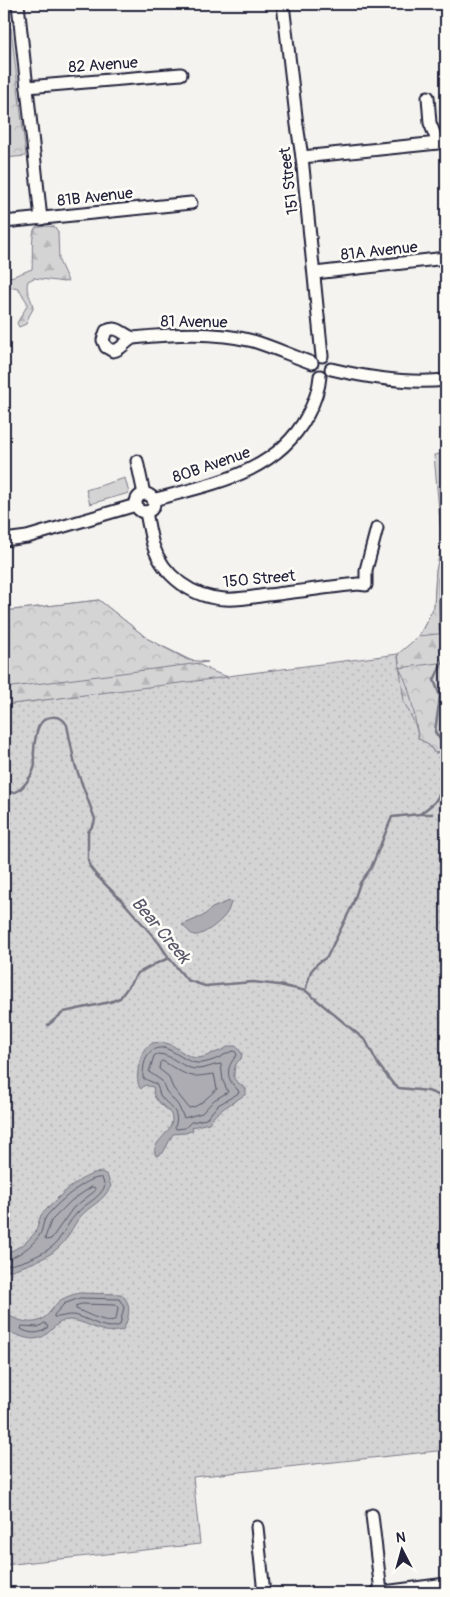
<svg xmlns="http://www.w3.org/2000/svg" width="450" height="1597" font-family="Pangolin,sans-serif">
	<defs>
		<pattern id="grass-dots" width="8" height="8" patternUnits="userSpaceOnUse" patternTransform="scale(1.25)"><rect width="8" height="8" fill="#d5d4d5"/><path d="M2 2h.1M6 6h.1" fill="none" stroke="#b7b6b8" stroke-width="1.8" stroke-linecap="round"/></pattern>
		<pattern id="forest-firs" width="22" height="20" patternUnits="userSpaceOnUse" patternTransform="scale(1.25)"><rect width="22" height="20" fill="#d5d4d5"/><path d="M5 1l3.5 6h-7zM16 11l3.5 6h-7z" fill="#b7b6b8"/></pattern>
		<pattern id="park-crowns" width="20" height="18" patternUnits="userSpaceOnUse" patternTransform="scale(1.25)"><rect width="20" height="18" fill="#d5d4d5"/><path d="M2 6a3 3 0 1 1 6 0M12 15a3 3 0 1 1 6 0" fill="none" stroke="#b7b6b8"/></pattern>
	</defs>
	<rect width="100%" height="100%" fill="#f4f3ef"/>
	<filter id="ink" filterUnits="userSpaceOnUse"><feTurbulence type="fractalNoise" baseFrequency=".02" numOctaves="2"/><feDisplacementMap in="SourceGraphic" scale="10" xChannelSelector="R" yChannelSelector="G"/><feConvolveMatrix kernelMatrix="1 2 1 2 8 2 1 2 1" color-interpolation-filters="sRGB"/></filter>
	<g filter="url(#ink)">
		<!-- grass -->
		<polygon fill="url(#grass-dots)" stroke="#7c7b88" points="398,654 399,668 427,743 435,753 446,751 446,1450 193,1477 200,1544 4,1565 4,705"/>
		<!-- forest -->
		<g fill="url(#forest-firs)" stroke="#7c7b88">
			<path d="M46 226 55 227 58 232 59 261 68 281 64 282 34 278 28 281C24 291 33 299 33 309L29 316 26 324 19 327 17 323 27 306V302L18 288 14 287 4 290V278L14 276 32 269C33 259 31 234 35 228Z"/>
			<polygon points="446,501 446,751 435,753 427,743 419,739 415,724 404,702 398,654 419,636 434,607 436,571 442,543 439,505"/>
			<polygon points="99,600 148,639 214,672 228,677 4,705 4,611"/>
		</g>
		<!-- park -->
		<g fill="url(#park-crowns)" stroke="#7c7b88">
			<polygon points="11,28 26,156 4,158 4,29"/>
			<polygon points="446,453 446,633 419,636 434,607 436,571 442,543 434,455"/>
			<polygon points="99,600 148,639 188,660 208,662 4,688 4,611"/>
			<path d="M446 662V751L435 753 427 743 419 739C413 715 413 691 399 668Z"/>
		</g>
		<!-- pitch -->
		<polygon fill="#d5d4d5" stroke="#7c7b88" points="125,478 129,493 90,504 86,490"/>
		<!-- water -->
		<g fill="#acacb2" stroke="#757582">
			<path d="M229 901 231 903C229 907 229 911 226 914 222 921 202 937 194 935 190 934 186 928 182 925L203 916 212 908Z"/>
			<path d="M153 1043C175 1039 179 1055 196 1058 201 1058 207 1056 211 1054 218 1052 223 1050 229 1046H237L242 1054 241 1059C234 1063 234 1071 234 1079L246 1089V1094C233 1103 217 1110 209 1123L192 1127 193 1130 186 1133 173 1134 163 1153 156 1156C149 1142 172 1135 172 1119 172 1109 156 1104 154 1095 153 1092 154 1090 153 1087L145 1085 141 1089C134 1082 139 1059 144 1050 145 1047 150 1045 153 1043Z"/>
			<path d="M102 1172 107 1175 111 1186C102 1203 92 1204 81 1216 72 1226 68 1240 58 1248 45 1260 25 1266 8 1271L4 1269V1255L24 1244 35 1233 41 1215 63 1193 80 1180 94 1173Z"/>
			<path d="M79 1293 121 1294C133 1304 129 1318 123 1330 98 1336 92 1322 70 1320 54 1319 50 1339 34 1339 24 1339 13 1333 4 1330V1313C15 1319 33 1328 45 1317 50 1313 53 1307 58 1302 64 1297 72 1295 79 1293Z"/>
		</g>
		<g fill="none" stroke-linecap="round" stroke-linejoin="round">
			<!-- shore -->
			<g stroke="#59596b" stroke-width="1">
				<path d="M164 1048C176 1051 185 1062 197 1063 204 1064 218 1059 224 1055 229 1053 230 1051 235 1051L237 1055C225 1068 226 1079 238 1090L239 1093 218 1105 206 1119 191 1122 185 1128 176 1129 175 1127C181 1109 168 1107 160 1095 159 1092 158 1087 156 1084L143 1078C143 1063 146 1046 164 1048Z"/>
				<path d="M158 1054C173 1054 183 1070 198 1069 206 1069 214 1064 221 1064L223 1081 228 1092 214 1100 202 1113 184 1118 178 1105 166 1091 162 1081 149 1072 154 1056Z"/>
				<path d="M162 1061C168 1063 171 1067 176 1069 193 1079 196 1076 214 1074L217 1089C208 1096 200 1107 189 1108L173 1088 168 1076 159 1069 160 1063Z"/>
				<polygon points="92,1187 95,1188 95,1191 73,1208 51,1239 46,1240 45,1238 51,1221 71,1201"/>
				<path d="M4 1260C16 1258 32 1246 39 1236 43 1231 42 1223 46 1217 54 1206 88 1175 102 1178L105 1186C99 1199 86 1203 77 1213 69 1221 64 1233 57 1242 48 1253 17 1266 4 1265"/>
				<path d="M80 1298 119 1299 124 1307 120 1325C105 1332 89 1318 74 1315 67 1314 60 1318 54 1317V1315L64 1304Z"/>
				<path d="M82 1304 116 1305 118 1308 116 1319C107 1325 86 1313 76 1309V1306Z"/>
				<path d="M45 1323 48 1327C41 1335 29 1334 21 1329L22 1326 38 1327Z"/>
			</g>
			<!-- stream -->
			<g stroke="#757582" stroke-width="2.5">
				<polyline points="446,557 439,579 440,630 446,643"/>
				<polyline points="446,655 434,680 440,696 435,732 446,748"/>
				<polyline points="445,783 446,772"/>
				<path d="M4 791C7 792 12 793 15 792 24 789 34 773 35 764 35 760 33 756 34 752 34 745 36 732 39 726 45 714 61 714 67 725L75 765 95 819 94 824 88 832V860L90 867 96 875 126 905 159 943 169 958 187 980 205 986 253 982 279 985 306 991 366 1041 378 1064 393 1084 399 1088 428 1091 446 1098"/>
				<polyline points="421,814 432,814"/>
				<polyline points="305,991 311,971 318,963 327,957 352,906 360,883 371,868 392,817 420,814 434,803 443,789"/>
				<polyline points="48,1025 64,1012 110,1002 120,998 138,973 155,964 169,958"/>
			</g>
			<!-- minor casing -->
			<g stroke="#22223b" stroke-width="15">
				<g id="minor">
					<polyline points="18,4 41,219"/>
					<polyline points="283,4 297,125 302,157 322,356"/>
					<polyline points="27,87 181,74"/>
					<polyline points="302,157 438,143 430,123 428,97"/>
					<polyline points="4,222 191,203"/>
					<polyline points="315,273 446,258"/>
					<path d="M133 338C122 334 118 325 106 331L103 340 106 347 113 351C123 349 125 341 133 338 172 334 214 331 253 341 273 347 292 356 312 363"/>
					<path d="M331 369C369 378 408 384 446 380"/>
					<polyline points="137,461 144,494"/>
					<circle cx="145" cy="503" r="9"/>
					<path d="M153 500C211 484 276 474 307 416 314 403 319 390 320 376"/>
					<path d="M146 512C148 523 150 534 153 545 163 576 193 598 225 599 239 600 253 597 267 595 297 592 327 587 358 584L366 585V570L377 528"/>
					<polyline points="4,540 27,537 136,505"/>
					<polyline points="372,1515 381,1592"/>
					<polyline points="257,1527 264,1593"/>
					<polyline points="376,1593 446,1584"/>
				</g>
			</g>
			<!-- minor -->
			<use href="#minor" stroke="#fdfcf7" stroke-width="11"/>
		</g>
	</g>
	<g text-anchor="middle" stroke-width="5" stroke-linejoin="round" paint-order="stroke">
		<!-- street labels -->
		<g font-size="16" fill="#22223b" stroke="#fdfcf7">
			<text transform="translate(103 64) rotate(-4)" y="6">82 Avenue</text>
			<text transform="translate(288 181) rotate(-97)" y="6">151 Street</text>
			<text transform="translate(95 196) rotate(-6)" y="6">81B Avenue</text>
			<text transform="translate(379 250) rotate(-6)" y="6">81A Avenue</text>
			<text transform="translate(194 321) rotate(1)" y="6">81 Avenue</text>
			<text transform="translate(211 464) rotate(-19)" y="6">80B Avenue</text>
			<text transform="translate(259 578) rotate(-5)" y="6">150 Street</text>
		</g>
		<!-- water labels -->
		<g font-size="18" font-style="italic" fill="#59596b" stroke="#fdfcf7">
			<text transform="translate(161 930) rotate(50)" y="6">Bear Creek</text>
		</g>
	</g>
	<!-- margin -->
	<rect width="450" height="1597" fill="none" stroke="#fdfcf7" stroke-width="20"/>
	<rect x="10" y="10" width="430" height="1577" fill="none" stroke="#22223b" stroke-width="2" filter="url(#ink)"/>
	<!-- north arrow -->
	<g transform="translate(402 1550) rotate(354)" stroke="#fdfcf7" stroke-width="4" paint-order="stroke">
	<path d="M0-4L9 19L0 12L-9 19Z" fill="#22223b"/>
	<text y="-8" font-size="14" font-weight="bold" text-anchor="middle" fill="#22223b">N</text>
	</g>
</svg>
